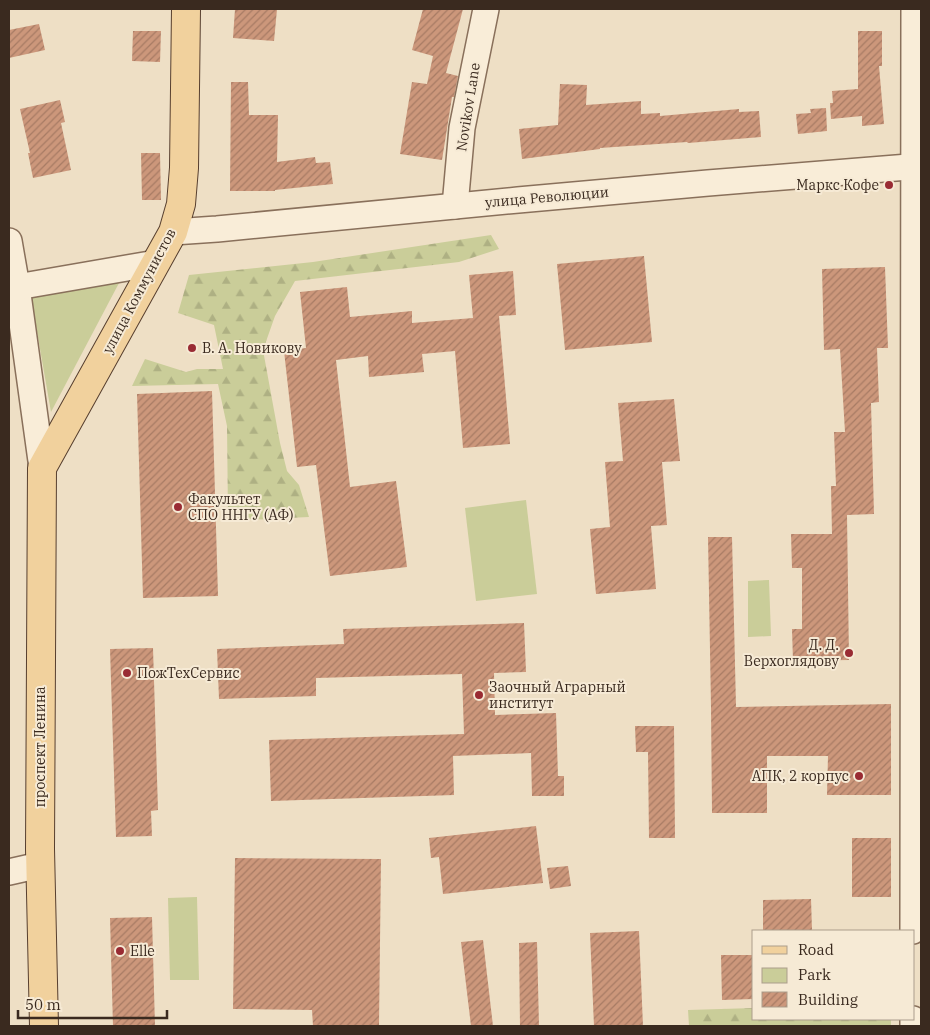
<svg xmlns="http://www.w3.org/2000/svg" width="930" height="1035" font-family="'IBM Plex Serif',serif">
	<defs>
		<pattern id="forest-firs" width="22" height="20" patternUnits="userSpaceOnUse" patternTransform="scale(1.25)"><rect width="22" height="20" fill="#cacd99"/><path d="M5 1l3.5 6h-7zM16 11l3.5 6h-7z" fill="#aeb083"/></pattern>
		<pattern id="building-hatch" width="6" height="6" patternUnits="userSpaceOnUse" patternTransform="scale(1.25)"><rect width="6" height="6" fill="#cc977b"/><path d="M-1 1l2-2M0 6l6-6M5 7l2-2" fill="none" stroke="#a77b64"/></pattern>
	</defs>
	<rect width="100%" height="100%" fill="#eedfc5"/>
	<!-- green -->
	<g fill="#cacd99">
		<polygon points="119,283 51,412 31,297"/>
		<polygon points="526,500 537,594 476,601 465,508"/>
		<polygon points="769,580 771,636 748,637 748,581"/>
		<polygon points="197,897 199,980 170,980 168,898"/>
	</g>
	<!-- forest -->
	<g fill="url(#forest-firs)">
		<path d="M491 235 499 249 459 262 295 281 275 316 263 350 280 443 287 471 299 485 309 517C285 518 250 523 228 515L227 426 218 384 132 386 145 359 186 372 197 369H223L214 325 178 313 189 275 313 262Z"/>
		<polygon points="754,1008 754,1019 891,1019 891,1026 689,1026 688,1010"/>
	</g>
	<!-- building -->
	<g fill="url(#building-hatch)">
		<polygon points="235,9 277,9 274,41 233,38"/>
		<polygon points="423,9 463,9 446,73 458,76 454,97 452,97 442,160 400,154 412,82 427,84 433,56 412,50"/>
		<polygon points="39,24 45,50 9,58 9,30"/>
		<polygon points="133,31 161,31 160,62 132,61"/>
		<polygon points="858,31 882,31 882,66 879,66 884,124 862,126 862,116 831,119 830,103 833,103 832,91 858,89"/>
		<polygon points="231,82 248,82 249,115 278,115 277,162 315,157 316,163 330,162 333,184 275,190 275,191 230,191"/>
		<polygon points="560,84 587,85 586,105 641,101 641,114 660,113 660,116 739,109 739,112 759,111 761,137 688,143 687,142 600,148 600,149 522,159 519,129 558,125"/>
		<polygon points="60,100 65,122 61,123 71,170 33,178 28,153 30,153 20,109"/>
		<polygon points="826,108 827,131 798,134 796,114 811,113 810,109"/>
		<polygon points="141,153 160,153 161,200 142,200"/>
		<polygon points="644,256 652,342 565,350 557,264"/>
		<polygon points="885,267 888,348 877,348 879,402 871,403 874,514 847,515 849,660 793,661 792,629 802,629 802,568 792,568 791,534 832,534 831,486 836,486 834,432 845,432 840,349 824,350 822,269"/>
		<polygon points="513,271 516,315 499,316 510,444 463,448 455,351 422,354 424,372 369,377 368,356 336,360 350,487 396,481 407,567 330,576 316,465 297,467 284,351 306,348 300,292 347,287 350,317 412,311 412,323 473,318 469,275"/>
		<polygon points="212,391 218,596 143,598 137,394"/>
		<polygon points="674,399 680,461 662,462 667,525 651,526 656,589 596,594 590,529 610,527 605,462 623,461 618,403"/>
		<polygon points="708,537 732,537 736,707 891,704 891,795 827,795 828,756 767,756 767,813 712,813 711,707"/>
		<polygon points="524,623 526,672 494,673 495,715 556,713 558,776 564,776 564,796 532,796 531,753 453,756 454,795 271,801 269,740 464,734 462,674 316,678 316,696 219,699 217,649 344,644 343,629"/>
		<polygon points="153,648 158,810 151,811 152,836 116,837 110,649"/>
		<polygon points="635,726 674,726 675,838 649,838 648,752 636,752"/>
		<polygon points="536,826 543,883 443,894 439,857 431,858 429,838"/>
		<rect x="852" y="838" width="39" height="59"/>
		<polygon points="235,858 381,859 379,1026 313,1026 312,1010 233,1009"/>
		<polygon points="568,866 571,886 550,889 547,868"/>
		<polygon points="811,899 812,931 763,931 763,900"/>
		<polygon points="152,917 155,1026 113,1026 110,918"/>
		<polygon points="639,931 643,1026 594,1026 590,933"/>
		<polygon points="483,940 493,1026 471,1026 461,942"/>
		<polygon points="537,942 539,1026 520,1026 519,943"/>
		<polygon points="721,955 754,955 754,999 722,1000"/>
	</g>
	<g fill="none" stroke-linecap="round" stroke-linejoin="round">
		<!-- minor casing -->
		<g stroke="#89705b" stroke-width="28">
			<g id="minor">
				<polyline points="455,206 462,128 486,9"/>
				<polyline points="173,232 217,229 518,200 708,183 921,166"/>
				<polyline points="9,241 17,287 42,468"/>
				<polyline points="9,291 17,287 156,263"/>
				<polyline points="9,872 40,865"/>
				<polyline points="913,931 914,9"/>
				<polyline points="913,1026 913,1019"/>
			</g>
		</g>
		<!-- major casing -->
		<g stroke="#573f2f" stroke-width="30">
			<polyline id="major" points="44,1026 40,849 42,468 173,232 181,204 184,168 186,9"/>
		</g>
		<!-- minor -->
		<use href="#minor" stroke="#f9edd8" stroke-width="25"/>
		<!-- major -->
		<use href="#major" stroke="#f1d19d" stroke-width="28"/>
	</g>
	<!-- markers -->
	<g fill="#992b33" stroke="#f6ead5" stroke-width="2">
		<circle cx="889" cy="185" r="5"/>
		<circle cx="192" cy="348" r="5"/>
		<circle cx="178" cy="507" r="5"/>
		<circle cx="849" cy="653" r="5"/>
		<circle cx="127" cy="673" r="5"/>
		<circle cx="479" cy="695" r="5"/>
		<circle cx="859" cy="776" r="5"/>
		<circle cx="120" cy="951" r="5"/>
	</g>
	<g text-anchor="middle" stroke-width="4" stroke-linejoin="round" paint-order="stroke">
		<!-- street labels -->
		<g font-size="14" fill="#3a2a1f" stroke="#f6ead5">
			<text transform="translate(468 107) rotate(-81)" y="5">Novikov Lane</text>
			<text transform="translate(547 197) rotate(-5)" y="5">улица Революции</text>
			<text transform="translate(139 291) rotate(-62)" y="5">улица Коммунистов</text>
			<text transform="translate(40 747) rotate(-90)" y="5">проспект Ленина</text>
		</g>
		<!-- poi labels -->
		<g font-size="14" fill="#3a2a1f" stroke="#f6ead5" text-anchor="start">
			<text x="879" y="190" text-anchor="end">Маркс Кофе</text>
			<text x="202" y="353">В. А. Новикову</text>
			<text x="188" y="504">Факультет<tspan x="188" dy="16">СПО ННГУ (АФ)</tspan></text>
			<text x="839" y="650" text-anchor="end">Д. Д.<tspan x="839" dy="16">Верхоглядову</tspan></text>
			<text x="137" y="678">ПожТехСервис</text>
			<text x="489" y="692">Заочный Аграрный<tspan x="489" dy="16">институт</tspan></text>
			<text x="849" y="781" text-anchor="end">АПК, 2 корпус</text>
			<text x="130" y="956">Elle</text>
		</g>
	</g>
	<!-- border -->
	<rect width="930" height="1035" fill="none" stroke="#3a2a1f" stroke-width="20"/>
	<!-- legend -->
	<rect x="752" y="930" width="162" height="90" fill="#f6ead5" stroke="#ab9d8c"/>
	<rect x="762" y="946" width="25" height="8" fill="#f1d19d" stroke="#ab9d8c"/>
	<text x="798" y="955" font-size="15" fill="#3a2a1f">Road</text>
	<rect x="762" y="968" width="25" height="15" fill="#cacd99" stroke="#ab9d8c"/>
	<text x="798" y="980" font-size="15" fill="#3a2a1f">Park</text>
	<rect x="762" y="992" width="25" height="15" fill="url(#building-hatch)" stroke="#ab9d8c"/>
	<text x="798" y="1005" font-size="15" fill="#3a2a1f">Building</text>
	<!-- scale -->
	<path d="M18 1010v8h149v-8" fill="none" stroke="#3a2a1f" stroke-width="2.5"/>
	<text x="25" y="1010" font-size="15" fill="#3a2a1f" stroke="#f6ead5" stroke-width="4" paint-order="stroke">50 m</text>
</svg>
